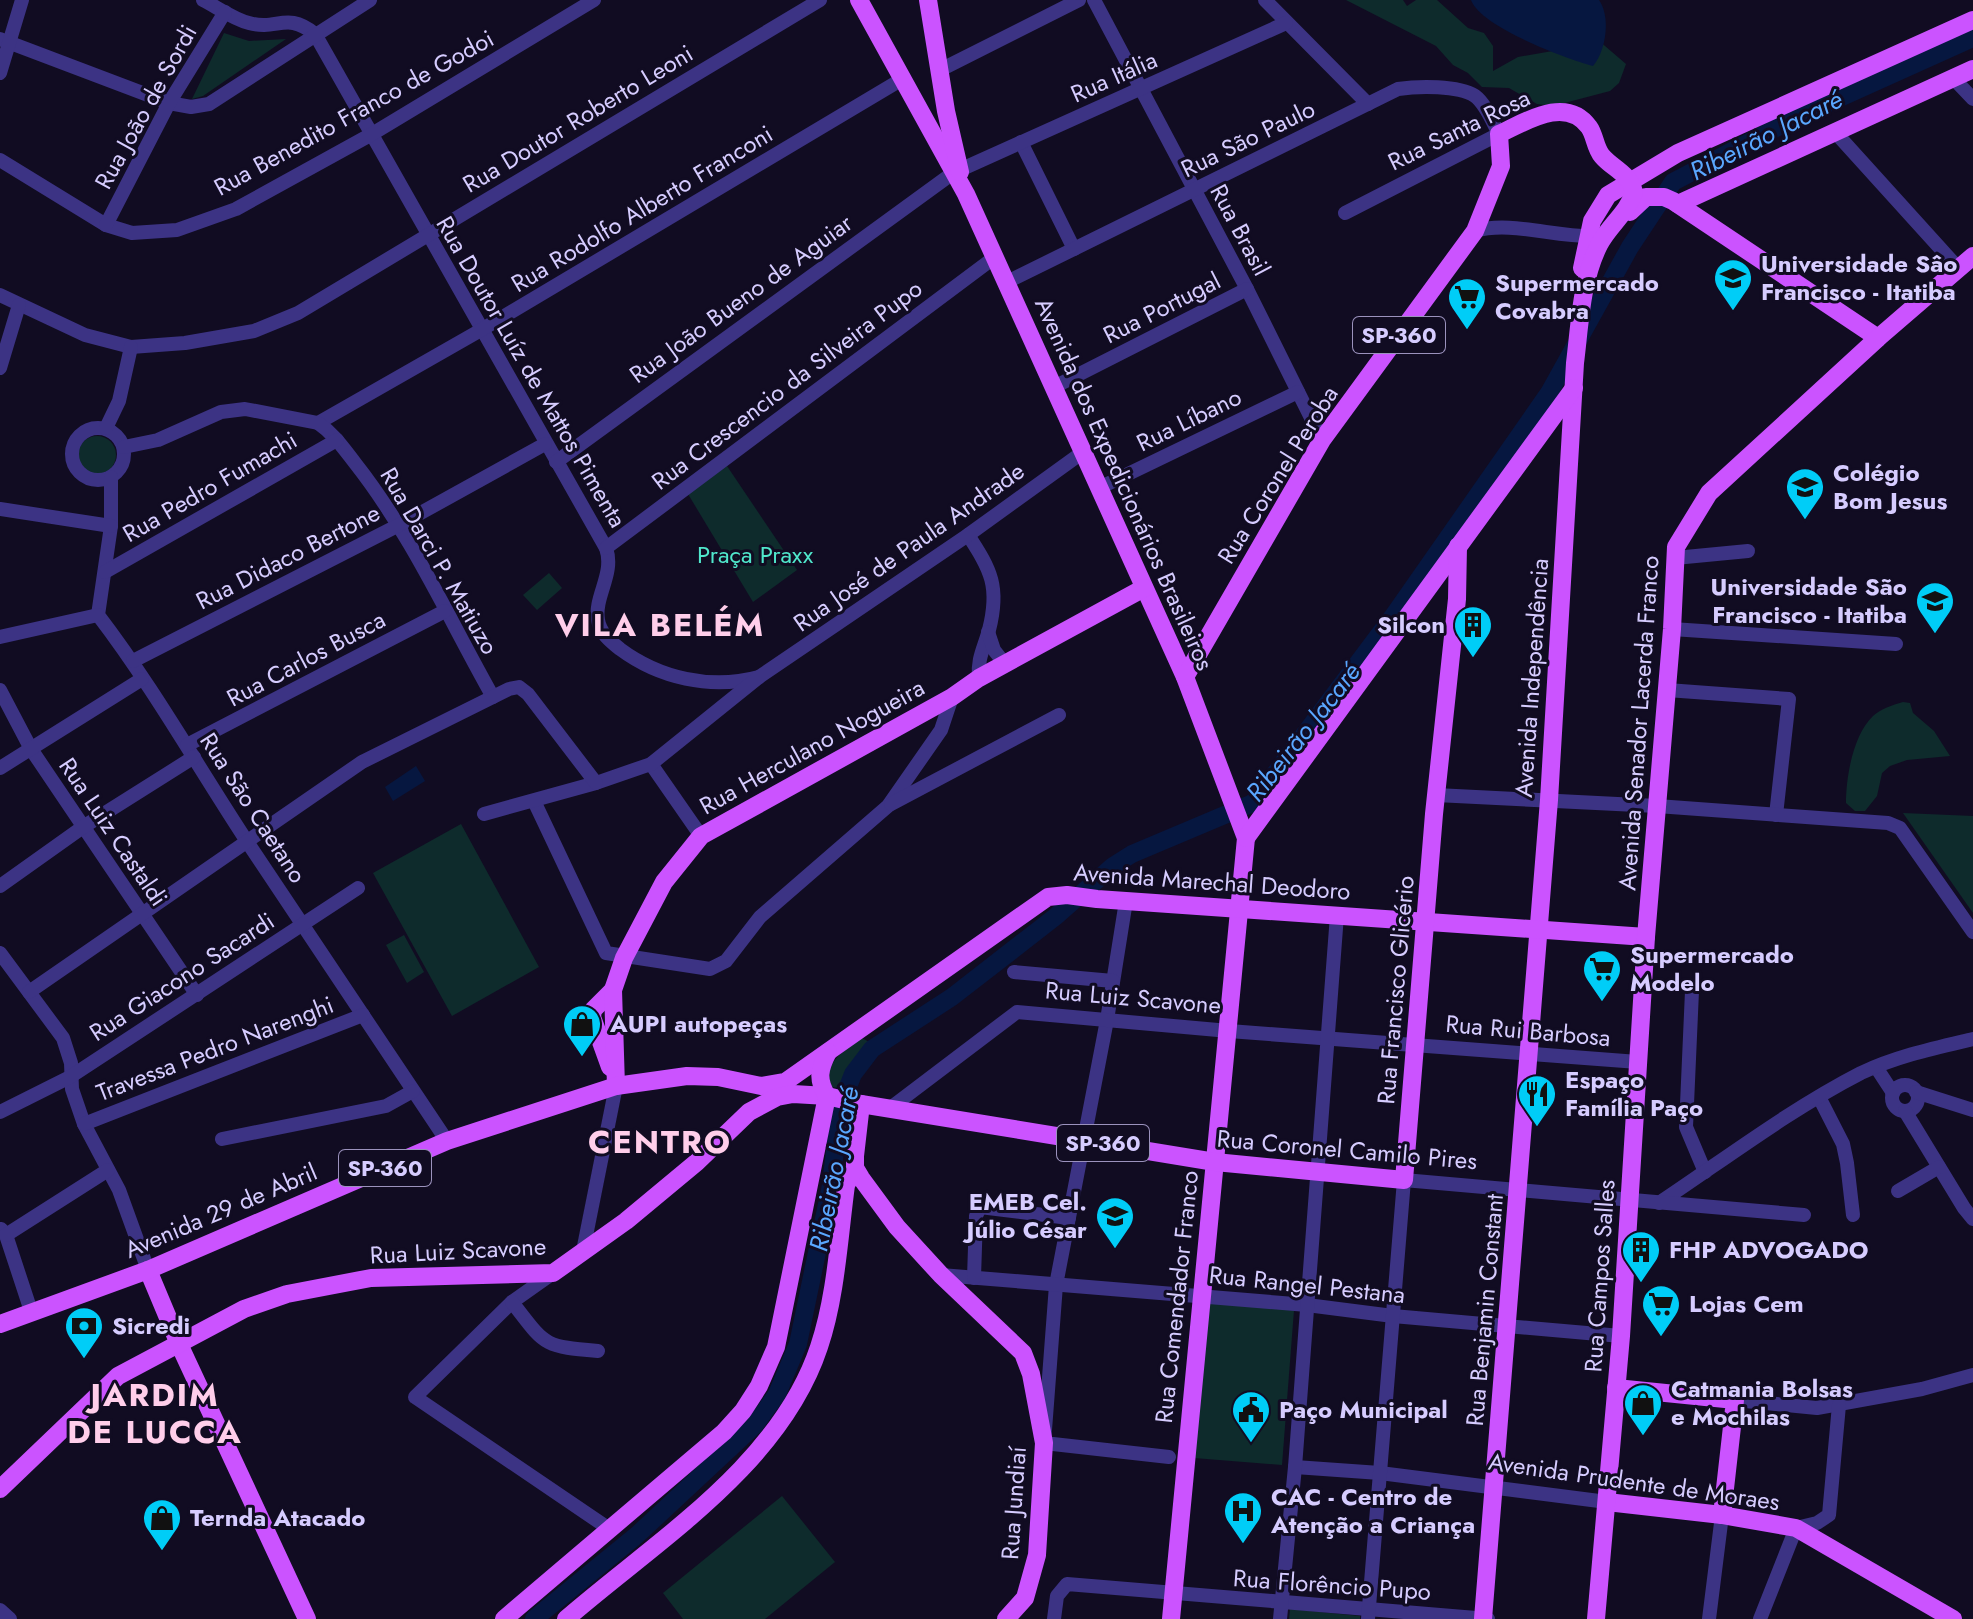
<svg xmlns="http://www.w3.org/2000/svg" width="1973" height="1619" font-family="Jost,sans-serif">
	<rect width="100%" height="100%" fill="#110c22"/>
	<!-- green -->
	<g fill="#0e2b2c">
		<polygon points="1346,0 1403,0 1407,6 1416,0 1437,0 1468,28 1484,33 1493,46 1493,71 1518,57 1564,49 1598,40 1626,64 1619,83 1610,91 1553,106 1537,104 1509,88 1482,87 1468,73 1453,65 1436,46"/>
		<polygon points="224,33 249,41 286,39 203,96 192,99"/>
		<circle cx="97" cy="455" r="19"/>
		<polygon points="727,466 797,570 753,602 688,494"/>
		<polygon points="549,573 562,588 537,610 523,595"/>
		<path d="M1903 702 1910 703 1913 713 1934 731 1950 756 1907 760 1890 766 1882 773 1877 796 1865 811H1855L1846 803C1846 777 1853 735 1873 716 1881 709 1892 705 1903 702Z"/>
		<polygon points="1903,813 1973,816 1973,913"/>
		<polygon points="461,824 539,967 452,1016 373,873"/>
		<polygon points="404,935 424,972 407,983 386,945"/>
		<path d="M862 1038 869 1042 848 1070 842 1088 830 1087C823 1061 844 1052 862 1038Z"/>
		<polygon points="1207,1302 1294,1310 1282,1465 1194,1458"/>
		<polygon points="782,1496 835,1562 765,1619 683,1619 663,1593"/>
		<polygon points="1290,1609 1360,1616 1360,1619 1289,1619"/>
	</g>
	<!-- water -->
	<g fill="#061740">
		<path d="M1471 0H1599C1611 17 1606 51 1593 66 1564 58 1481 27 1471 0Z"/>
		<polygon points="416,766 425,781 393,801 385,787"/>
	</g>
	<g fill="none" stroke-linecap="round" stroke-linejoin="round">
		<!-- river -->
		<polyline stroke="#061740" stroke-width="18" points="534,1619 637,1535 754,1426 777,1394 798,1344 831,1185 840,1107 853,1074 872,1049 952,997 1055,917 1113,866 1132,854 1253,803 1394,615 1549,393 1630,247 1673,182 1795,118 1973,38"/>
		<!-- minor -->
		<g stroke="#3c3384" stroke-width="14">
			<path d="M203 0C217 7 233 19 249 23 278 31 286 11 315 34L606 548C615 574 594 596 598 620 600 633 610 641 620 649 659 678 710 690 759 677"/>
			<polyline points="1094,0 1247,289 1322,440"/>
			<polyline points="1265,0 1368,104"/>
			<polyline points="0,39 169,103 191,107 209,104 370,0"/>
			<polyline points="940,70 1079,0"/>
			<polyline points="0,73 22,0"/>
			<polyline points="1953,78 1973,99"/>
			<polyline points="1835,132 1959,269"/>
			<polyline points="1021,142 1074,249"/>
			<polyline points="0,160 106,225 132,233 177,230 236,209 372,134 594,0"/>
			<polyline points="106,225 169,103 225,12"/>
			<path d="M1475 231C1512 220 1559 239 1599 236"/>
			<path d="M1007 282 1398 89C1418 86 1458 85 1475 96 1486 104 1493 123 1499 134L1345 213"/>
			<polyline points="0,295 85,335 131,347 185,343 254,331 298,313 820,0"/>
			<polyline points="0,368 19,305"/>
			<polyline points="1054,387 1247,289"/>
			<polyline points="318,423 481,330 904,78"/>
			<circle cx="98" cy="454" r="26"/>
			<polyline points="106,428 119,401 131,347"/>
			<path d="M124 447 158 440 221 412 245 409 318 423C334 434 344 449 355 463 411 534 449 619 493 697"/>
			<polyline points="556,462 953,173 1286,23"/>
			<path d="M111 477V526L98 615C153 687 198 767 248 843 314 943 381 1042 447 1141"/>
			<polyline points="1099,488 1298,392"/>
			<polyline points="0,509 111,526"/>
			<path d="M968 535C991 570 1000 587 989 630 984 648 977 659 979 678"/>
			<polyline points="606,548 995,257"/>
			<polyline points="1675,558 1748,551"/>
			<polyline points="105,572 337,440"/>
			<polyline points="1672,629 1896,644"/>
			<polyline points="988,632 994,650 1005,664"/>
			<polyline points="0,637 98,615"/>
			<polyline points="133,661 399,525 545,444"/>
			<polyline points="0,690 31,749 197,995"/>
			<polyline points="1667,690 1789,699 1776,815"/>
			<polyline points="187,745 445,611"/>
			<polyline points="651,764 701,836"/>
			<polyline points="0,768 142,679"/>
			<polyline points="1436,795 1657,806 1888,823 1900,828 1973,932"/>
			<polyline points="534,801 606,953 710,969 726,961 760,917 888,806 941,730 952,697"/>
			<polyline points="891,804 1059,715"/>
			<polyline points="484,814 596,783 651,764 759,677 968,535 1083,452"/>
			<polyline points="0,886 83,827 194,757"/>
			<polyline points="1126,901 1107,1020 1056,1285 1044,1443 1169,1457"/>
			<polyline points="0,953 63,1038 71,1063 72,1089 84,1124 119,1190 148,1270"/>
			<polyline points="1014,972 1113,981"/>
			<polyline points="1692,991 1686,1127 1705,1172"/>
			<polyline points="29,992 362,762 509,689 519,687 528,694 596,783"/>
			<polyline points="1876,1067 1893,1093"/>
			<circle cx="1905" cy="1098" r="13"/>
			<polyline points="1916,1092 1973,1110"/>
			<polyline points="1819,1097 1843,1144 1847,1163 1853,1215"/>
			<polyline points="889,1109 1017,1012 1229,1031 1638,1062"/>
			<polyline points="1905,1111 1964,1208 1973,1219"/>
			<polyline points="0,1112 70,1077 358,888"/>
			<polyline points="84,1124 363,1015"/>
			<polyline points="222,1139 386,1106 413,1091"/>
			<polyline points="1898,1191 1939,1167"/>
			<path d="M1659 1203C1725 1159 1791 1109 1861 1073 1897 1056 1935 1048 1973 1039"/>
			<polyline points="1,1229 6,1235 31,1311"/>
			<polyline points="6,1235 108,1170"/>
			<polyline points="583,1251 616,1086"/>
			<polyline points="553,1273 512,1302 415,1397 608,1528"/>
			<polyline points="941,1275 1307,1305 1393,1316 1621,1336"/>
			<polyline points="974,1278 976,1216 980,1207 1069,1218"/>
			<path d="M512 1302C546 1346 542 1346 598 1351"/>
			<polyline points="1735,1400 1817,1408 1922,1389 1973,1375"/>
			<polyline points="1295,1467 1380,1473 1607,1502"/>
			<polyline points="0,1610 10,1619"/>
			<polyline points="1054,1619 1057,1596 1067,1584 1488,1619"/>
			<polyline points="1280,1619 1295,1467 1337,915"/>
			<polyline points="1368,1619 1404,1180 1804,1215"/>
			<polyline points="1709,1619 1722,1515"/>
			<polyline points="1760,1619 1796,1528 1817,1523 1829,1515 1839,1405"/>
		</g>
		<!-- major -->
		<g stroke="#cb53ff" stroke-width="18">
			<polyline points="859,0 966,194 1185,677 1246,838 1171,1619"/>
			<polyline points="928,0 946,111 960,172"/>
			<polyline points="1678,204 1973,69"/>
			<polyline points="1630,212 1646,197 1664,197 1673,201 1878,338"/>
			<polyline points="1582,268 1592,221 1608,195 1678,153 1973,20"/>
			<path d="M1185 677 1322 440 1475 231 1501 166 1499 134C1525 122 1566 95 1589 127 1595 135 1595 148 1602 156 1613 169 1629 173 1634 192 1628 213 1609 225 1599 245 1581 281 1580 323 1575 363L1549 800 1483 1619"/>
			<polyline points="1246,838 1574,388"/>
			<polyline points="610,1067 592,1017 593,1010 613,990"/>
			<polyline points="616,1086 613,990 624,958 664,882 701,836 952,697 979,678 1144,588"/>
			<polyline points="861,1104 855,1156 855,1168 861,1178 897,1227 941,1275 1023,1353 1031,1374 1044,1443 1037,1555 1025,1598 1006,1619"/>
			<polyline points="148,1270 179,1344 307,1619"/>
			<polyline points="0,1324 148,1270 447,1141 616,1086 687,1076 718,1077 761,1086 785,1082 1048,897 1067,895 1097,899 1646,937"/>
			<polyline points="1616,1388 1735,1400 1722,1515"/>
			<polyline points="0,1489 118,1376 244,1309 287,1294 371,1278 553,1273 626,1221 697,1162 749,1112 777,1097 793,1094 827,1096 861,1104 1215,1162 1404,1180 1434,814 1457,599 1458,546"/>
			<polyline points="1607,1502 1722,1515 1796,1528 1953,1619"/>
			<path d="M504 1619 724 1432 743 1411 759 1386 776 1347 827 1096C817 1080 819 1069 828 1052"/>
			<path d="M566 1619C657 1540 780 1465 819 1347 836 1297 839 1237 846 1185L855 1168"/>
			<polyline points="1596,1619 1621,1336 1646,937 1672,629 1676,547 1709,493 1878,338 1973,256"/>
		</g>
	</g>
	<!-- icons -->
	<defs>
		<g id="university-pin" transform="scale(2)"><path d="M0 17L-7.5 6A9.5 9.5 0 1 1 7.5 6Z" fill="#00cdf7" stroke="#110c22"/><path d="M0-5L7-2L0 1L-7-2ZM-4 1L0 2.5L4 1V4Q0 6-4 4Z" fill="#111"/></g>
		<g id="supermarket-pin" transform="scale(2)"><path d="M0 17L-7.5 6A9.5 9.5 0 1 1 7.5 6Z" fill="#00cdf7" stroke="#110c22"/><path d="M-6-5.5h2.5l.6 2H6L4.5 2H-2.5L-4.4-4H-6ZM-1.5 3.2a1.3 1.3 0 1 0 .1 0ZM3 3.2a1.3 1.3 0 1 0 .1 0Z" fill="#111"/></g>
		<g id="building-pin" transform="scale(2)"><path d="M0 17L-7.5 6A9.5 9.5 0 1 1 7.5 6Z" fill="#00cdf7" stroke="#110c22"/><path d="M-4-6H4V6H1V3H-1V6H-4ZM-2.5-4.3h1.7v1.8h-1.7ZM.8-4.3h1.7v1.8H.8ZM-2.5-1h1.7V.8h-1.7ZM.8-1h1.7V.8H.8Z" fill="#111"/></g>
		<g id="shop-pin" transform="scale(2)"><path d="M0 17L-7.5 6A9.5 9.5 0 1 1 7.5 6Z" fill="#00cdf7" stroke="#110c22"/><path d="M-5-2.5h2.3a2.7 3.5 0 0 1 5.4 0H5L5.5 6h-11ZM-1.5-2.5h3a1.5 2.3 0 0 0-3 0Z" fill="#111"/></g>
		<g id="restaurant-pin" transform="scale(2)"><path d="M0 17L-7.5 6A9.5 9.5 0 1 1 7.5 6Z" fill="#00cdf7" stroke="#110c22"/><path d="M-5-6h1v4h1v-4h1v4h1v-4h1v5L-1.5 .5V6h-2V.5L-5-1ZM5-6V6H3V1.5H1.5Q1.5-4 5-6Z" fill="#111"/></g>
		<g id="school-pin" transform="scale(2)"><path d="M0 17L-7.5 6A9.5 9.5 0 1 1 7.5 6Z" fill="#00cdf7" stroke="#110c22"/><path d="M0-5L7-2L0 1L-7-2ZM-4 1L0 2.5L4 1V4Q0 6-4 4Z" fill="#111"/></g>
		<g id="bank-pin" transform="scale(2)"><path d="M0 17L-7.5 6A9.5 9.5 0 1 1 7.5 6Z" fill="#00cdf7" stroke="#110c22"/><path d="M-6-4H6V4H-6ZM0-2.3a2.3 2.3 0 1 0 0 4.6a2.3 2.3 0 1 0 0-4.6Z" fill="#111"/></g>
		<g id="civic-pin" transform="scale(2)"><path d="M0 17L-7.5 6A9.5 9.5 0 1 1 7.5 6Z" fill="#00cdf7" stroke="#110c22"/><path d="M-.6-6.5H3V-4.5H.6V-3L4-1V1h2V6H-6V1h2V-1L-.6-3ZM-1.2 2.5V6h2.4V2.5Z" fill="#111"/></g>
		<g id="hospital-pin" transform="scale(2)"><path d="M0 17L-7.5 6A9.5 9.5 0 1 1 7.5 6Z" fill="#00cdf7" stroke="#110c22"/><path d="M-5-5h3v3.5h4V-5h3V5h-3V1.5h-4V5h-3Z" fill="#111"/></g>
	</defs>
	<g fill-rule="evenodd">
		<use href="#university-pin" x="1733" y="278"/>
		<use href="#supermarket-pin" x="1467" y="297"/>
		<use href="#university-pin" x="1805" y="487"/>
		<use href="#university-pin" x="1935" y="601"/>
		<use href="#building-pin" x="1473" y="625"/>
		<use href="#supermarket-pin" x="1602" y="969"/>
		<use href="#shop-pin" x="582" y="1024"/>
		<use href="#restaurant-pin" x="1537" y="1094"/>
		<use href="#school-pin" x="1115" y="1216"/>
		<use href="#building-pin" x="1641" y="1250"/>
		<use href="#supermarket-pin" x="1661" y="1304"/>
		<use href="#bank-pin" x="84" y="1326"/>
		<use href="#shop-pin" x="1643" y="1403"/>
		<use href="#civic-pin" x="1251" y="1410"/>
		<use href="#hospital-pin" x="1243" y="1511"/>
		<use href="#shop-pin" x="162" y="1518"/>
	</g>
	<g text-anchor="middle" stroke-width="6" stroke-linejoin="round" paint-order="stroke">
		<!-- shield labels -->
		<g fill="#110c22" stroke="#9b92bd" stroke-width="2">
			<rect x="1353" y="317" width="92" height="36" rx="6"/>
			<rect x="1057" y="1125" width="92" height="36" rx="6"/>
			<rect x="339" y="1150" width="92" height="36" rx="6"/>
		</g>
		<g font-size="22" font-weight="bold" fill="#d6ccff">
			<text x="1399" y="343">SP-360</text>
			<text x="1103" y="1151">SP-360</text>
			<text x="385" y="1176">SP-360</text>
		</g>
		<!-- street labels -->
		<g font-size="24" fill="#d6ccff" stroke="#110c22">
			<text transform="translate(1114 77) rotate(-24)" y="8">Rua Itália</text>
			<text transform="translate(146 107) rotate(-61)" y="8">Rua João de Sordi</text>
			<text transform="translate(354 113) rotate(-29)" y="8">Rua Benedito Franco de Godoi</text>
			<text transform="translate(578 119) rotate(-31)" y="8">Rua Doutor Roberto Leoni</text>
			<text transform="translate(1459 130) rotate(-26)" y="8">Rua Santa Rosa</text>
			<text transform="translate(1248 139) rotate(-26)" y="8">Rua São Paulo</text>
			<text transform="translate(642 209) rotate(-31)" y="8">Rua Rodolfo Alberto Franconi</text>
			<text transform="translate(1240 230) rotate(62)" y="8">Rua Brasil</text>
			<text transform="translate(741 299) rotate(-36)" y="8">Rua João Bueno de Aguiar</text>
			<text transform="translate(1162 308) rotate(-27)" y="8">Rua Portugal</text>
			<text transform="translate(531 372) rotate(60)" y="8">Rua Doutor Luíz de Mattos Pimenta</text>
			<text transform="translate(787 385) rotate(-37)" y="8">Rua Crescencio da Silveira Pupo</text>
			<text transform="translate(1189 420) rotate(-26)" y="8">Rua Líbano</text>
			<text transform="translate(1278 475) rotate(-58)" y="8">Rua Coronel Peroba</text>
			<text transform="translate(1124 484) rotate(66)" y="8">Avenida dos Expedicionários Brasileiros</text>
			<text transform="translate(210 487) rotate(-30)" y="8">Rua Pedro Fumachi</text>
			<text transform="translate(909 547) rotate(-35)" y="8">Rua José de Paula Andrade</text>
			<text transform="translate(288 557) rotate(-27)" y="8">Rua Didaco Bertone</text>
			<text transform="translate(439 561) rotate(60)" y="8">Rua Darci P. Matiuzo</text>
			<text transform="translate(306 659) rotate(-28)" y="8">Rua Carlos Busca</text>
			<text transform="translate(1532 678) rotate(-86)" y="8">Avenida Independência</text>
			<text transform="translate(1639 723) rotate(-86)" y="8">Avenida Senador Lacerda Franco</text>
			<text transform="translate(812 747) rotate(-29)" y="8">Rua Herculano Nogueira</text>
			<text transform="translate(253 808) rotate(57)" y="8">Rua São Caetano</text>
			<text transform="translate(113 832) rotate(56)" y="8">Rua Luiz Castaldi</text>
			<text transform="translate(1212 882) rotate(4)" y="8">Avenida Marechal Deodoro</text>
			<text transform="translate(182 977) rotate(-33)" y="8">Rua Giacono Sacardi</text>
			<text transform="translate(1396 990) rotate(-85)" y="8">Rua Francisco Glicério</text>
			<text transform="translate(1133 998) rotate(5)" y="8">Rua Luiz Scavone</text>
			<text transform="translate(1528 1031) rotate(5)" y="8">Rua Rui Barbosa</text>
			<text transform="translate(215 1049) rotate(-21)" y="8">Travessa Pedro Narenghi</text>
			<text transform="translate(1347 1150) rotate(5)" y="8">Rua Coronel Camilo Pires</text>
			<text transform="translate(221 1211) rotate(-23)" y="8">Avenida 29 de Abril</text>
			<text transform="translate(458 1251) rotate(-3)" y="8">Rua Luiz Scavone</text>
			<text transform="translate(1600 1276) rotate(-86)" y="8">Rua Campos Salles</text>
			<text transform="translate(1307 1285) rotate(6)" y="8">Rua Rangel Pestana</text>
			<text transform="translate(1177 1297) rotate(-84)" y="8">Rua Comendador Franco</text>
			<text transform="translate(1485 1310) rotate(-85)" y="8">Rua Benjamin Constant</text>
			<text transform="translate(1634 1482) rotate(8)" y="8">Avenida Prudente de Moraes</text>
			<text transform="translate(1014 1503) rotate(-86)" y="8">Rua Jundiaí</text>
			<text transform="translate(1332 1585) rotate(4)" y="8">Rua Florêncio Pupo</text>
		</g>
		<!-- poi labels -->
		<g font-size="24" font-weight="bold" fill="#d6ccff" stroke="#110c22" text-anchor="start">
			<text x="1761" y="272">Universidade Sâo<tspan x="1761" dy="28">Francisco - Itatiba</tspan></text>
			<text x="1495" y="291">Supermercado<tspan x="1495" dy="28">Covabra</tspan></text>
			<text x="1833" y="481">Colégio<tspan x="1833" dy="28">Bom Jesus</tspan></text>
			<text x="1907" y="595" text-anchor="end">Universidade São<tspan x="1907" dy="28">Francisco - Itatiba</tspan></text>
			<text x="1445" y="633" text-anchor="end">Silcon</text>
			<text x="1630" y="963">Supermercado<tspan x="1630" dy="28">Modelo</tspan></text>
			<text x="610" y="1032">AUPI autopeças</text>
			<text x="1565" y="1088">Espaço<tspan x="1565" dy="28">Família Paço</tspan></text>
			<text x="1087" y="1210" text-anchor="end">EMEB Cel.<tspan x="1087" dy="28">Júlio César</tspan></text>
			<text x="1669" y="1258">FHP ADVOGADO</text>
			<text x="1689" y="1312">Lojas Cem</text>
			<text x="112" y="1334">Sicredi</text>
			<text x="1671" y="1397">Catmania Bolsas<tspan x="1671" dy="28">e Mochilas</tspan></text>
			<text x="1279" y="1418">Paço Municipal</text>
			<text x="1271" y="1505">CAC - Centro de<tspan x="1271" dy="28">Atenção a Criança</tspan></text>
			<text x="190" y="1526">Ternda Atacado</text>
		</g>
		<!-- park labels -->
		<g font-size="24" fill="#50e7cc" stroke="#110c22">
			<text x="755" y="563">Praça Praxx</text>
		</g>
		<!-- water labels -->
		<g font-size="26" font-style="italic" fill="#5aa7ff" stroke="#110c22">
			<text transform="translate(1766 135) rotate(-27)" y="9">Ribeirão Jacaré</text>
			<text transform="translate(1303 732) rotate(-52)" y="9">Ribeirão Jacaré</text>
			<text transform="translate(834 1169) rotate(-79)" y="9">Ribeirão Jacaré</text>
		</g>
		<!-- district labels -->
		<g font-size="32" font-weight="bold" letter-spacing="2" fill="#ffceea" stroke="#110c22">
			<text x="660" y="636">VILA BELÉM</text>
			<text x="660" y="1153">CENTRO</text>
			<text x="155" y="1406">JARDIM<tspan x="155" dy="37">DE LUCCA</tspan></text>
		</g>
	</g>
</svg>
